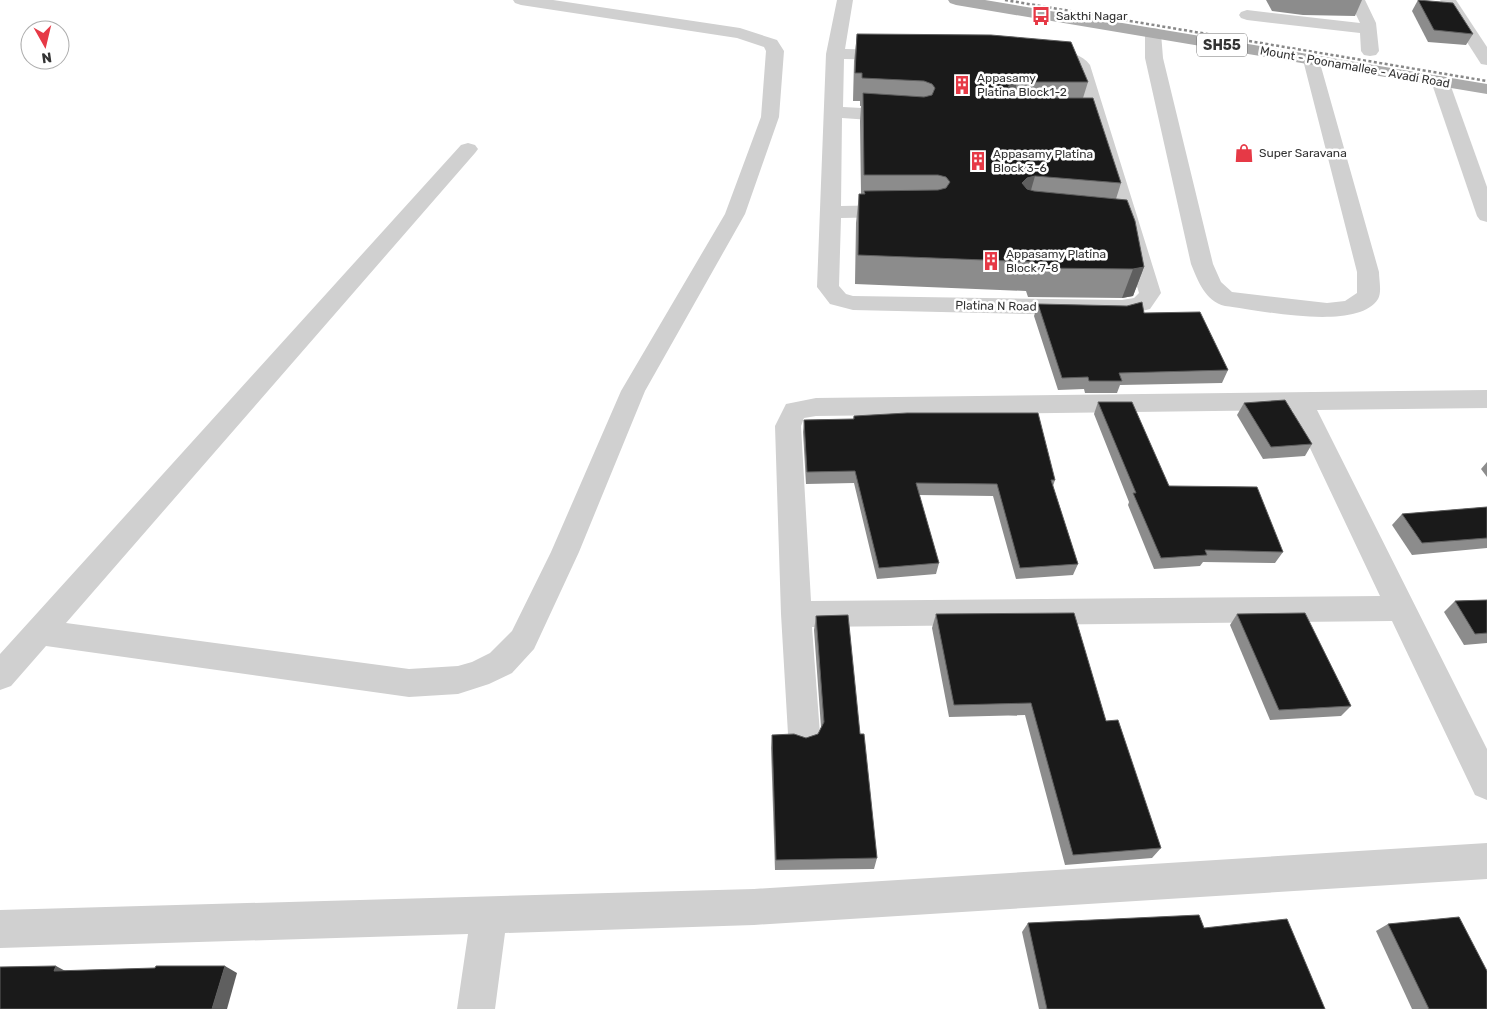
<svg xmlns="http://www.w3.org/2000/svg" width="1487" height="1009" font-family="Rubik,sans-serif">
	<rect width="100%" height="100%" fill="#fff"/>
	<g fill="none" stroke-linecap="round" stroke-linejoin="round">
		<!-- minor -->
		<g fill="#d0d0d0" fill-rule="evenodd">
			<polygon points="513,0 553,0 740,28 777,40 784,51 779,117 745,214 645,391 579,552 534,649 512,673 489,684 458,694 409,697 46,646 11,686 0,690 0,654 461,145 468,143 475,145 478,149 475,153 66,623 409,669 458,666 472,662 490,653 512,631 551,552 621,391 725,214 761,117 766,51 764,47 737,38 521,5 515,3"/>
			<path d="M837 0H853L845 49 891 50 897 51 900 55 897 59 891 60 844 59 843 107 899 110 906 112 908 116 906 120 899 122 842 118 841 206 894 205 901 207 904 211 901 215 894 217 841 218 839 286 846 294 853 296 1122 300 1134 298 1139 293 1073 68 1066 63 1038 60 1035 56 1038 52C1054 48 1080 51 1090 65L1161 293 1150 309 1122 316 853 310 830 304 817 287 826 54Z"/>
			<polygon points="1349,0 1365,0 1376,23 1379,51 1376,55 1370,56 1364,55 1361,51 1360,33 1247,20 1241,18 1239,15 1241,12 1247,10 1360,23"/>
			<polygon points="1440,0 1456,0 1487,47 1487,65 1481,64"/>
			<path d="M1153 28 1159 29 1161 33 1163 58 1213 264 1221 282 1232 292 1327 303 1345 301 1357 293V272L1303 60 1306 56 1312 55 1318 56 1379 272C1379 280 1382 292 1378 299 1357 332 1259 310 1225 306 1205 301 1198 281 1191 264L1145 58V33L1147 29Z"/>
			<polygon points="1440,76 1446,77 1449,81 1487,187 1487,222 1480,220 1477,216 1431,81 1434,77"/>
			<path d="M1487 390V408L1317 410 1487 749V800L1475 795 1392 621 812 627 820 734 816 745 804 749 792 745 788 734 781 614 775 426 786 404 816 398ZM1292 410 1380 596 811 601 801 426 804 418 816 416Z"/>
			<polygon points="1487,843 1487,879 754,925 505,933 495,1009 457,1009 468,934 0,948 0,910 754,889"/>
		</g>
		<!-- major -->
		<polygon fill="#ababab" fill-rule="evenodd" points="948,0 985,0 1487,84 1487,94 956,5 950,3"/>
		<!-- rail -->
		<polyline stroke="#888" stroke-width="2.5" stroke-dasharray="3 2.5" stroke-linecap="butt" points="1005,0 1487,81"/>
	</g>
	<!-- wall -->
	<g fill="#8c8c8c">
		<polygon points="1266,0 1362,0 1355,16 1303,15 1272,11"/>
		<polygon points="1418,0 1473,34 1466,45 1428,42 1412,11"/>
		<polygon points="857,34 1088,82 1083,98 1121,183 1116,199 1144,267 1133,296 1122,298 1028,297 1026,291 855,284 856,223 859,194 861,194 860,121 861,106 860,106 860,101 853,101 854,61"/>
		<polygon points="1038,304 1144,313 1228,370 1222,383 1120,385 1117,393 1085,393 1084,389 1058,390 1034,316"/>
		<polygon points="1098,402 1169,486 1283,552 1275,563 1203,562 1200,566 1154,569 1128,505 1129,502 1094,414"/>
		<polygon points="1244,403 1312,444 1305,456 1263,459 1237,415"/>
		<polygon points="854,416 1055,480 1053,486 1078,564 1073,575 1016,579 993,496 919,495 939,563 936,574 877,579 854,483 806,484 803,432 804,420 853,419"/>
		<polygon points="1487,462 1487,477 1481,469"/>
		<polygon points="1487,507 1487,548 1412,555 1392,525 1402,514"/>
		<polygon points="1487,600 1487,643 1464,645 1444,612 1455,601"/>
		<polygon points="936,614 1106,721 1161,848 1152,858 1065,865 1025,715 949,717 932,628"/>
		<polygon points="1237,614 1351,706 1341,716 1270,720 1230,625"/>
		<polygon points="816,616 860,734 877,858 874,869 775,870 771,748 772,735 806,738 818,734 821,727 814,630"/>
		<polygon points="1028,923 1204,928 1325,1009 1039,1009 1022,932"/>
		<polygon points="1388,924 1487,1009 1412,1009 1376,931"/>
	</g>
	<!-- shaded-wall -->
	<g fill="#5f5f5f">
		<polygon points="1017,82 1011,110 1006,91 1010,84"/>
		<polygon points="1035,176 1027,204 1022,183 1027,178"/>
		<polygon points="1144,267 1133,296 1122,298 1133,269"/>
		<polygon points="56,966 71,974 54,971"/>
		<polygon points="225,966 237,973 227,1009 212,1009"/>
	</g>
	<!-- building -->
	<g fill="#1a1a1a" stroke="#5f5f5f">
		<polygon points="1418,0 1453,3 1473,34 1434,30"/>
		<polygon points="857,34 991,35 1071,42 1088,82 1017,82 1010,84 1006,91 1010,96 1017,98 1093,98 1121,183 1035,176 1027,178 1022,183 1027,189 1034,191 1127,200 1135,221 1144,267 1133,269 1036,268 1034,262 858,255 859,194 865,194 864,191 938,190 946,188 950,182 946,177 938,175 864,175 863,93 924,97 932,95 935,88 932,84 924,81 862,78 862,73 855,73"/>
		<polygon points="1142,302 1144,313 1200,312 1228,370 1119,373 1122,381 1089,381 1088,377 1062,378 1038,304 1127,306"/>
		<polygon points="1285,400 1312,444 1271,447 1244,403"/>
		<polygon points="1098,402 1132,402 1169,486 1257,487 1283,552 1205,550 1207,555 1161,558 1133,493 1136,493"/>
		<polygon points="907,413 1038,413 1055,480 1051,480 1078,564 1020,568 997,484 916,483 939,563 879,568 855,471 807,472 804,420 854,419 854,416"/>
		<polygon points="1487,507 1487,538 1422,543 1402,514"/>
		<polygon points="1487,600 1487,633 1475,634 1455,601"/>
		<polygon points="1074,613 1106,721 1118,720 1161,848 1073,855 1031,703 954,705 936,614"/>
		<polygon points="1305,613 1351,706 1279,710 1237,614"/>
		<polygon points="848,615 860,734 864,734 877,858 776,860 772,735 794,734 806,738 818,734 824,722 816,616"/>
		<polygon points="1199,915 1204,928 1287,919 1325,1009 1047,1009 1028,923"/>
		<polygon points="1459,917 1487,971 1487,1009 1429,1009 1388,924"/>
		<polygon points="56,966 54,971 155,968 156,966 225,966 212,1009 0,1009 0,967"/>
	</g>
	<!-- icons -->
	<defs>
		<g id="bus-bare" transform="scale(1.5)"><path d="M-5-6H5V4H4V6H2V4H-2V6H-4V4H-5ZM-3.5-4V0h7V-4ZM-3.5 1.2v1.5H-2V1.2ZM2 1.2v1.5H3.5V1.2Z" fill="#e63946" stroke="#fff" stroke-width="2.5" paint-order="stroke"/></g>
		<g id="building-bare" transform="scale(1.5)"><path d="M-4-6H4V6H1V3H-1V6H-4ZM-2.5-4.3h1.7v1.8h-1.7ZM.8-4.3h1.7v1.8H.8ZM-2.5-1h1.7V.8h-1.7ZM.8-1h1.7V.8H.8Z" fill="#e63946" stroke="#fff" stroke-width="2.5" paint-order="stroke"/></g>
		<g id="shop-bare" transform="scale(1.5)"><path d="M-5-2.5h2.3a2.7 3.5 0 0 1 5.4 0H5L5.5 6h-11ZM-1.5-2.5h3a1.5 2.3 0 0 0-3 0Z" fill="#e63946" stroke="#fff" stroke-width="2.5" paint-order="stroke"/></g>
	</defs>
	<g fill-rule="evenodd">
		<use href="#bus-bare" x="1041" y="16"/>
		<use href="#building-bare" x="962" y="85"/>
		<use href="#shop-bare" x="1244" y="153"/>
		<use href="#building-bare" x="978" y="161"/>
		<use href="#building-bare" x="991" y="261"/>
	</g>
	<g text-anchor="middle" stroke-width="5" stroke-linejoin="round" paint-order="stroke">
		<!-- far-poi labels -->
		<g font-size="12" fill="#333" stroke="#fff" text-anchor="start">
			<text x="1056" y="20">Sakthi Nagar</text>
			<text x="977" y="82">Appasamy<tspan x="977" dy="14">Platina Block1-2</tspan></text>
			<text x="1259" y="157">Super Saravana</text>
			<text x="993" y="158">Appasamy Platina<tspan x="993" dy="14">Block 3-6</tspan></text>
			<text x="1006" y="258">Appasamy Platina<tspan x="1006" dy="14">Block 7-8</tspan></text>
		</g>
		<!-- far-street labels -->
		<g font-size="12" fill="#333" stroke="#fff">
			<text transform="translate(1355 67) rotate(10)" y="4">Mount - Poonamallee - Avadi Road</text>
			<text transform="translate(996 306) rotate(1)" y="4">Platina N Road</text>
		</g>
		<!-- shield labels -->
		<rect fill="#fff" stroke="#707070" stroke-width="1" x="1197" y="33.5" width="50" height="23" rx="4"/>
		<g font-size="14" font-weight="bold" fill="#333">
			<text x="1222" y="50">SH55</text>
		</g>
	</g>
	<!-- north arrow -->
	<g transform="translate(45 45) rotate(172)"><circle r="24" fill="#ffffff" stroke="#adadad"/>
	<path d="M0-4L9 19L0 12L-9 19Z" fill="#e63946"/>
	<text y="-8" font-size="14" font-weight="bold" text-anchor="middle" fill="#333333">N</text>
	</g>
</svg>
